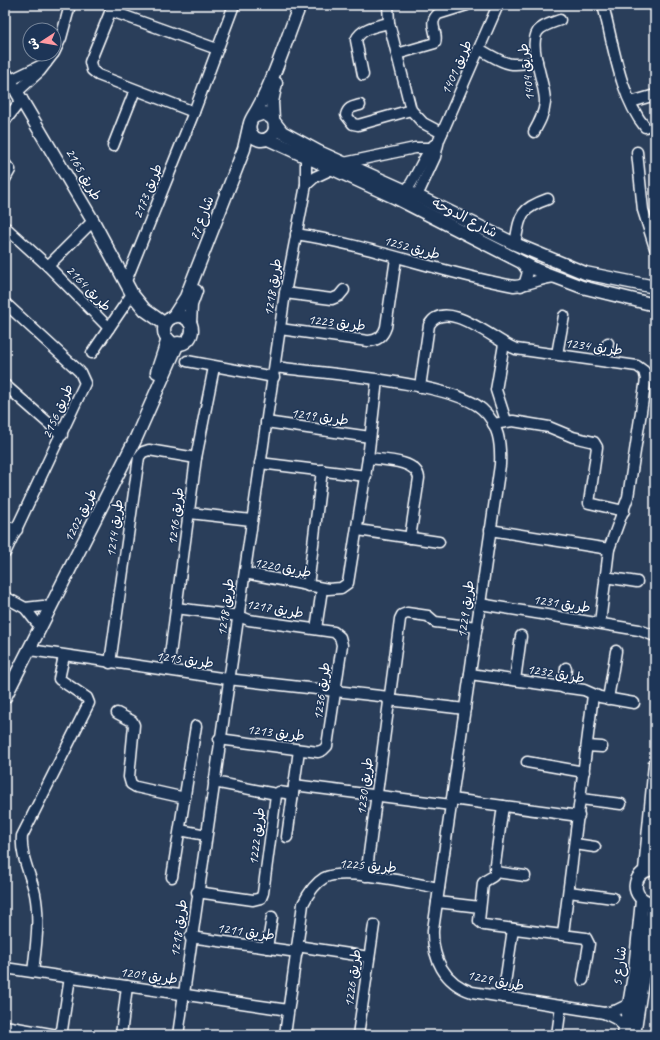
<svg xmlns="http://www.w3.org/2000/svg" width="660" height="1040" font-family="Caveat,'Playpen Sans Arabic',sans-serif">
	<rect width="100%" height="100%" fill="#2a3e5a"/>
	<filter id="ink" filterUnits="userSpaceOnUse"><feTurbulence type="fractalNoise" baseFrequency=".025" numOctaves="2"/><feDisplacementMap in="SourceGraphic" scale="8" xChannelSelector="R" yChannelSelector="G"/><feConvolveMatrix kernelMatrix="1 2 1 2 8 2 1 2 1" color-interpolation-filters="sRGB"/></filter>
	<g filter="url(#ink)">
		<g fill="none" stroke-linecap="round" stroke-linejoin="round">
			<!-- minor casing -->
			<g stroke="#fff" stroke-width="13">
				<g id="minor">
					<polyline points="113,5 90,62 92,70 98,75 194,112"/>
					<polyline points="388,5 389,23 411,110 423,123 442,133"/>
					<path d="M603 5C613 43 620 97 645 127"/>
					<polyline points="111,11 217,49"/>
					<path d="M479 49C505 63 507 68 537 61"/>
					<polyline points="54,53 61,38 70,5"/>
					<path d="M397 54 435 43C439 32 427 24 438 14L467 5"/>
					<path d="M363 75 356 40C361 28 377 26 389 23"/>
					<polyline points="11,80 46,63"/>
					<polyline points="18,91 40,71 53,54"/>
					<polyline points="631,102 655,95"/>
					<path d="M360 105C353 107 348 107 346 115L353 124 358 125 411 110"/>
					<polyline points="5,121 22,99"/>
					<path d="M534 132C539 123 544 114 545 103 546 84 527 46 538 31 543 25 552 23 560 20"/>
					<polyline points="113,146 135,90"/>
					<polyline points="637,152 643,210 655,248"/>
					<polyline points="306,156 306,185 315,177 332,169"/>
					<polyline points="344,163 415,148 431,148"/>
					<polyline points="5,164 10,170 5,179"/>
					<path d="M406 191C417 177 422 158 434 145"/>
					<polyline points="411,198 417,196 435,157 439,140 498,5"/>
					<polyline points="5,227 48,266 109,328"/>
					<path d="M296 234C370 245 440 273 514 286 529 285 541 278 555 277"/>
					<path d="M515 244C520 216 519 209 548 199"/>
					<polyline points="48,266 93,221"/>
					<polyline points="126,281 194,112 234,5"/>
					<polyline points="521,286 525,282 528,272 521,262"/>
					<polyline points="285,293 332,299 339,296 344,290"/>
					<polyline points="5,303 80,372 85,383 5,553"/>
					<path d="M280 329 368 341C378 341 383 336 386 327L396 258"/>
					<polyline points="504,344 496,390 506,421"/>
					<polyline points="92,353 132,294"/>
					<polyline points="557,354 564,316"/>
					<polyline points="187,361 274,377"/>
					<polyline points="605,361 608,343"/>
					<path d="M275 367C319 373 452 382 482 409 499 424 501 444 500 465L433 930C432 958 444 983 472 992L604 1013 617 1010 629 1004"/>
					<polyline points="5,385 62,435"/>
					<path d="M420 387 429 325C446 296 496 342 516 349L637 366 644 371 646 379 628 497 609 549 600 623"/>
					<polyline points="266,422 370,437"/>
					<polyline points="493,424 513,421 549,427 573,437 594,442 597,447 589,503 624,511"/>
					<path d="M368 458C383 460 417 460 419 478L410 538"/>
					<polyline points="260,463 366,476"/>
					<polyline points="190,513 251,520"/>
					<polyline points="5,526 17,530"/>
					<polyline points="358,530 439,542"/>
					<polyline points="490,530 609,549"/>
					<polyline points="245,573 328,589 341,588 348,583 368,458 377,380"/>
					<polyline points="605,577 637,582"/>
					<polyline points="308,586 322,470"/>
					<polyline points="5,597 25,608 36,622"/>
					<polyline points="480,604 639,630 655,636"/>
					<polyline points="25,608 43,606"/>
					<polyline points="176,608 239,616 249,620 334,632 340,637 342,645 327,746 323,750 318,752 219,739"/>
					<polyline points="316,629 322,589"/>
					<polyline points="30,650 228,679 389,697"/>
					<polyline points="110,663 139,457 143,452 149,450 196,458"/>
					<polyline points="168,670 196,458 214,367"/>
					<polyline points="470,674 584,690 600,697 634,703"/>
					<polyline points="515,680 521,636"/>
					<polyline points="564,688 566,668"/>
					<polyline points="608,699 616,651"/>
					<polyline points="388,700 465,709"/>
					<polyline points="117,713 132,721 134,725 129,777 131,784 136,787 185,798"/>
					<polyline points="587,746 602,747"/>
					<polyline points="527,762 584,772"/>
					<polyline points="214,782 276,794"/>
					<polyline points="294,785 451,805"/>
					<polyline points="452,799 579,816"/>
					<polyline points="581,799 621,804"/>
					<path d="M503 806 495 864C496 881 492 874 483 883L479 921 484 925 586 938 589 944 583 980"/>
					<polyline points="180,830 206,835"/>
					<polyline points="287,837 299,750"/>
					<polyline points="575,844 595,847"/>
					<polyline points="496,872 525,876"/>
					<polyline points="366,876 400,619 402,615 407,613 428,616 435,622 477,627"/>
					<polyline points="172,877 196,726"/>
					<polyline points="197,892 253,900 261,898 263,893 276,795 279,792 293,794"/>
					<polyline points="569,892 613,898"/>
					<polyline points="437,902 480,907"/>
					<polyline points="563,934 593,695"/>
					<polyline points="190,937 297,952"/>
					<polyline points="297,946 369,957"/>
					<polyline points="267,948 272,917"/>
					<polyline points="5,968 288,1010"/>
					<path d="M33 972C36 946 40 919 35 894 31 875 20 856 22 836L89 703 87 698 59 679 64 656"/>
					<polyline points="644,973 655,966"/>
					<polyline points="503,997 513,929"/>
					<polyline points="604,1013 616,1019 626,1028"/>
					<polyline points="5,1026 57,1035"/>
					<polyline points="57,1035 62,1030 70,977"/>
					<polyline points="121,1035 127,986"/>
					<polyline points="178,1035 285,293 306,185"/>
					<path d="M285 1035 303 904C308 894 314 884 324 878 343 867 415 884 439 888"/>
					<polyline points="358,1035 374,925"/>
					<polyline points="557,1035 561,1006"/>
				</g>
			</g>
			<!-- tertiary casing -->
			<g stroke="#fff" stroke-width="15">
				<g id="tertiary">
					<polyline points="5,72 93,221 132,294 145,310 165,324"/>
					<path d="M253 117 264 113 273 119C281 137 259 148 251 133 246 124 254 116 258 108 276 76 286 39 300 5"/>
					<polyline points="273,119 272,102 276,83"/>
					<polyline points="275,123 282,132 319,152 417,196 515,244 585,273 655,287"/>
					<polyline points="268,139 396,198 537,270 582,287 655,305"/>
					<circle cx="178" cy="330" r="14"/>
					<polyline points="173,317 186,297 244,149 249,127"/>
					<polyline points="190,323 191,305 196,291"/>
					<polyline points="157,372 168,339"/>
					<polyline points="5,697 136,438 178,343"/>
					<polyline points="645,870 655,764"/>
					<path d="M648 902C628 895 634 869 655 869"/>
					<polyline points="624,1035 635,969 642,900"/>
					<polyline points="634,1035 654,903"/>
				</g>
			</g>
			<!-- minor -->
			<use href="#minor" stroke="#1d3557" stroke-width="10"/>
			<!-- tertiary -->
			<use href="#tertiary" stroke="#1d3557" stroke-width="12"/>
		</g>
	</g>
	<g text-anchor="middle" stroke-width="3" stroke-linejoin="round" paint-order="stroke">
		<!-- street labels -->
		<g font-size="14" fill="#fff" stroke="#1d3557">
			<text transform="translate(456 67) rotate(-66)" y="5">طريق 1401</text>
			<text transform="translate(526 72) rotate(-97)" y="5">طريق 1404</text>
			<text transform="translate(84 174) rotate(60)" y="5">طريق 2165</text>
			<text transform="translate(147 191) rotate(-68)" y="5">طريق 2173</text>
			<text transform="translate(465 217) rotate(27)" y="5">شارع الدوحه</text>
			<text transform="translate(201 218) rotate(-69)" y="5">شارع 77</text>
			<text transform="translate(412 247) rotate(15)" y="5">طريق 1252</text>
			<text transform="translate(272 287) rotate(-81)" y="5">طريق 1218</text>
			<text transform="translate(89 288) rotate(46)" y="5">طريق 2164</text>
			<text transform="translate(337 322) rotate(7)" y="5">طريق 1223</text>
			<text transform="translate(594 346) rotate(8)" y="5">طريق 1234</text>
			<text transform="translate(57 411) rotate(-66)" y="5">طريق 2156</text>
			<text transform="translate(320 416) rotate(8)" y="5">طريق 1219</text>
			<text transform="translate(80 515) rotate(-63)" y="5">طريق 1202</text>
			<text transform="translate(175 516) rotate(-83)" y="5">طريق 1216</text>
			<text transform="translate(114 528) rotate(-82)" y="5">طريق 1214</text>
			<text transform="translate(283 567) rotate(11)" y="5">طريق 1220</text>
			<text transform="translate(562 603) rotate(9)" y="5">طريق 1231</text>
			<text transform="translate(225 607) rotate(-82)" y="5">طريق 1218</text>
			<text transform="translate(275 608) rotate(10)" y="5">طريق 1217</text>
			<text transform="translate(465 609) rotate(-82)" y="5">طريق 1229</text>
			<text transform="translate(185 659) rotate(8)" y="5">طريق 1215</text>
			<text transform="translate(556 673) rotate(10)" y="5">طريق 1232</text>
			<text transform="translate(321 691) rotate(-82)" y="5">طريق 1236</text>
			<text transform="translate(276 732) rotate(7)" y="5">طريق 1213</text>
			<text transform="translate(364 786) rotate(-83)" y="5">طريق 1230</text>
			<text transform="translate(256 836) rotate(-83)" y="5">طريق 1222</text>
			<text transform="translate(368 865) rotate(5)" y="5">طريق 1225</text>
			<text transform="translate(178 928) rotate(-82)" y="5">طريق 1218</text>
			<text transform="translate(246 931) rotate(8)" y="5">طريق 1211</text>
			<text transform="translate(619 966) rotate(-83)" y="5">شارع 5</text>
			<text transform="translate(149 975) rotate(8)" y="5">طريق 1209</text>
			<text transform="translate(352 978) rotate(-82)" y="5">طريق 1226</text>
			<text transform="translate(496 980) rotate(12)" y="5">طريق 1229</text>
		</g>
	</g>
	<!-- margin -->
	<rect width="660" height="1040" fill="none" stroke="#1d3557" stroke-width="20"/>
	<rect x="10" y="10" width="640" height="1020" fill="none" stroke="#fff" stroke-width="1.5" filter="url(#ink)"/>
	<!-- north arrow -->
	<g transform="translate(42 42) rotate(258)"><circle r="19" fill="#1d3557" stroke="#77869a"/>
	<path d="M0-3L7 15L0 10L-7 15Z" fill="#ff9aa2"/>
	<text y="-6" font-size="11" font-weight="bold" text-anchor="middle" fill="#ffffff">ش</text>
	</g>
</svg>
